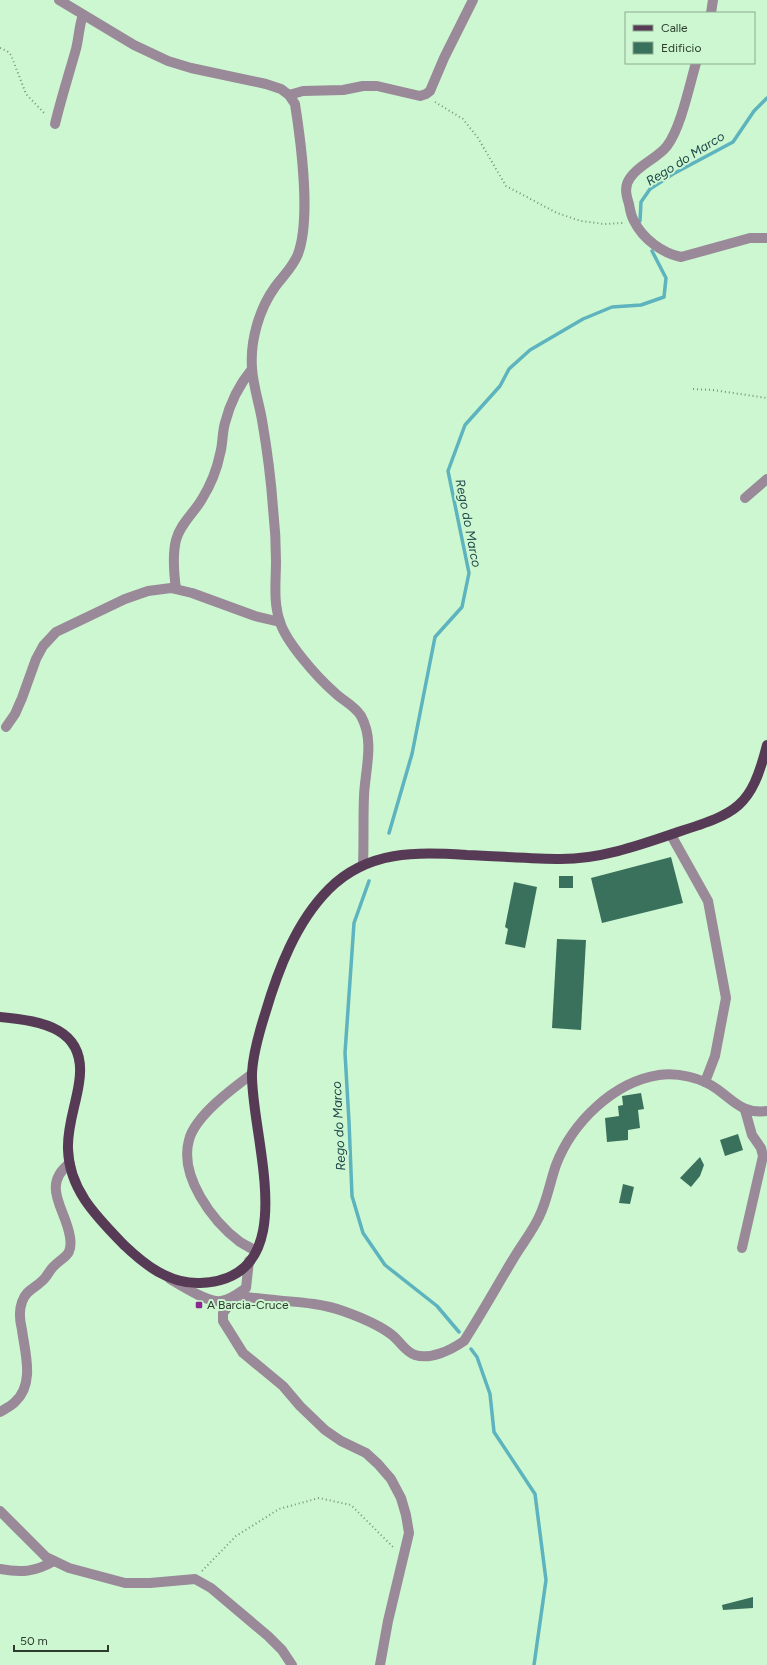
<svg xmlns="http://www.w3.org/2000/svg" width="767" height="1665" font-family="Figtree,sans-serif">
	<rect width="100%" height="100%" fill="#cdf7d0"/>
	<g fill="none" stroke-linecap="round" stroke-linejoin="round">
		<!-- stream -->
		<g stroke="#5db3be" stroke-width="3.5">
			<polyline points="640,221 641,202 650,189 673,174 733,142 754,111 767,98"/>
			<polyline points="389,833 412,754 435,637 462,607 469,573 448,471 465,425 500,386 509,369 530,350 583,319 612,307 641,305 664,297 666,278 652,251"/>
			<polyline points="369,881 354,923 345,1053 349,1122 352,1196 363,1233 385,1265 437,1306 459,1332"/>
			<polyline points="471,1349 477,1357 490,1394 494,1432 535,1494 546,1580 534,1665"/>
		</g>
	</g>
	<!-- building -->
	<g fill="#3a715c">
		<polygon points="671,857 683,903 602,923 591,878"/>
		<rect x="559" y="876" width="14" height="12"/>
		<polygon points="514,882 537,887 525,948 505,944 508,929 505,927"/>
		<polygon points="557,939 586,940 581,1030 552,1028"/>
		<polygon points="641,1093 644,1109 638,1110 640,1128 628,1130 628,1140 607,1142 605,1118 619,1116 618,1106 623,1105 622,1096"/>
		<polygon points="738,1134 743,1150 725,1156 720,1140"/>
		<polygon points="700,1157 704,1165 700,1176 691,1187 680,1178"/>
		<polygon points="623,1184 634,1187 630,1204 619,1203"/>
		<polygon points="753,1597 753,1608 723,1610 722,1605"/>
	</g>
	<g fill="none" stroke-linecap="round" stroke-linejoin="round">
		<!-- path -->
		<g stroke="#779379" stroke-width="2" stroke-dasharray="1 3" stroke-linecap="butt">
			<polyline points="0,48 7,51 11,55 26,94 46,115"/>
			<polyline points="435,102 463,119 478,138 506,186 557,213 581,221 604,224 623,223"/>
			<polyline points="693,389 713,390 767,398"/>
			<polyline points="202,1571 236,1536 279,1509 319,1498 351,1505 394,1548"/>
		</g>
		<!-- minor -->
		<g stroke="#998999" stroke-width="10">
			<path d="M59 0 134 45 168 61 191 68 266 84 281 89 289 95 295 104C301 142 311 219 298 254 293 267 283 276 275 287 259 309 250 341 252 368 253 385 259 403 262 420 267 449 271 479 273 508 275 526 276 544 276 561 276 581 273 602 280 622 286 642 317 677 334 692 343 701 354 705 361 716 375 741 365 770 364 796 363 819 364 842 363 865"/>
			<polyline points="711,13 713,0"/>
			<path d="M696 63C689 87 681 127 667 146 657 159 639 164 630 178 624 186 626 195 629 204 630 210 631 216 634 221 643 239 662 253 681 257L750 238H767"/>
			<polyline points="289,95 303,91 343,90 363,86 377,86 420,96 426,94 430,91 444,58 473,0"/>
			<path d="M55 124C61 99 69 74 76 49 79 37 79 26 83 15"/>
			<polyline points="745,498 767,479"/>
			<path d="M176 589C174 574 172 556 176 540 180 524 194 513 202 499 210 486 217 469 220 454 223 444 222 433 225 423 230 403 239 385 252 369"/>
			<polyline points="6,727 15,714 22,698 36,659 43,646 56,632 125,599 148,591 171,588 192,593 255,616 280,622"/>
			<polyline points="671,835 708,901 726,998 715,1056 705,1082"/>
			<path d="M252 1074C233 1088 195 1116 189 1140 179 1176 212 1221 240 1242 245 1245 251 1248 256 1251"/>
			<polyline points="742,1248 763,1156 761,1148 752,1135 745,1110"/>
			<path d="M170 1279C182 1286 208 1303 221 1301 230 1300 239 1293 246 1288L249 1261"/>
			<path d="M0 1412C5 1409 11 1406 15 1402 35 1384 25 1353 22 1330 20 1322 19 1310 22 1302 26 1290 34 1289 42 1281 47 1277 49 1271 53 1267 63 1256 73 1257 70 1237 66 1209 40 1186 70 1163"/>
			<polyline points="0,1511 46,1557 69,1568 125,1583 150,1583 195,1579 211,1588 268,1636 282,1650 292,1665"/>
			<path d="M0 1569C21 1573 35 1572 54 1561"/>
			<path d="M380 1665 388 1621 409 1533 406 1515 401 1498 391 1479 378 1464 366 1453 341 1441 325 1430 300 1406 283 1386 243 1353 223 1321V1313L237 1295C272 1303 311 1299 343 1311 360 1317 378 1324 392 1335 400 1341 405 1352 415 1355 431 1360 451 1350 464 1341 482 1313 498 1284 515 1256 523 1243 533 1230 539 1217 547 1201 550 1182 556 1165 572 1123 613 1082 659 1075 677 1072 702 1078 717 1089 735 1102 743 1114 767 1111"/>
		</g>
		<!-- major -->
		<path stroke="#573b56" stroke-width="10" d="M0 1017C42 1021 88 1028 79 1083 76 1105 67 1126 68 1149 69 1190 97 1217 124 1245 145 1265 169 1284 200 1283 307 1279 250 1135 252 1073 253 1053 259 1033 265 1014 278 970 296 922 329 889 368 850 416 852 467 855 498 856 530 859 561 859 601 859 640 845 678 832 737 813 751 808 767 745"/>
	</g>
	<!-- markers -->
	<rect fill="#8b278e" stroke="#cdf7d0" stroke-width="1.5" x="195" y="1301" width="8" height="8" rx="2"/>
	<g text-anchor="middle" stroke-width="4" stroke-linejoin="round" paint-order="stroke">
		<!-- poi labels -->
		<g font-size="12" fill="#2c3c2d" stroke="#cdf7d0" text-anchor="start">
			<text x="207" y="1309">A Barcia-Cruce</text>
		</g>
		<!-- water labels -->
		<g font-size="13" font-style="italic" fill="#1d464b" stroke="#cdf7d0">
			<text transform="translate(685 158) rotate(-32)" y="5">Rego do Marco</text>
			<text transform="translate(469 523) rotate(79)" y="5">Rego do Marco</text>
			<text transform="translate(338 1126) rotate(-93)" y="5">Rego do Marco</text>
		</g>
	</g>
	<!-- legend -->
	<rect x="625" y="12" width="130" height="52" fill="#cdf7d0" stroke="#8dac8f"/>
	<rect x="633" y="25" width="20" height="6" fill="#573b56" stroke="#8dac8f"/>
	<text x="661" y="32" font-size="12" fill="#2c3c2d">Calle</text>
	<rect x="633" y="42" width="20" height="12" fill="#3a715c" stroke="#8dac8f"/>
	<text x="661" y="52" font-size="12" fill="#2c3c2d">Edificio</text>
	<!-- scale -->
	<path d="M14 1645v6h94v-6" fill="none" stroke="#2c3c2d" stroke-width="2"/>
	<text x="20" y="1645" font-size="12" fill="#2c3c2d" stroke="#cdf7d0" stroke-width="3" paint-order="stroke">50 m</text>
</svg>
